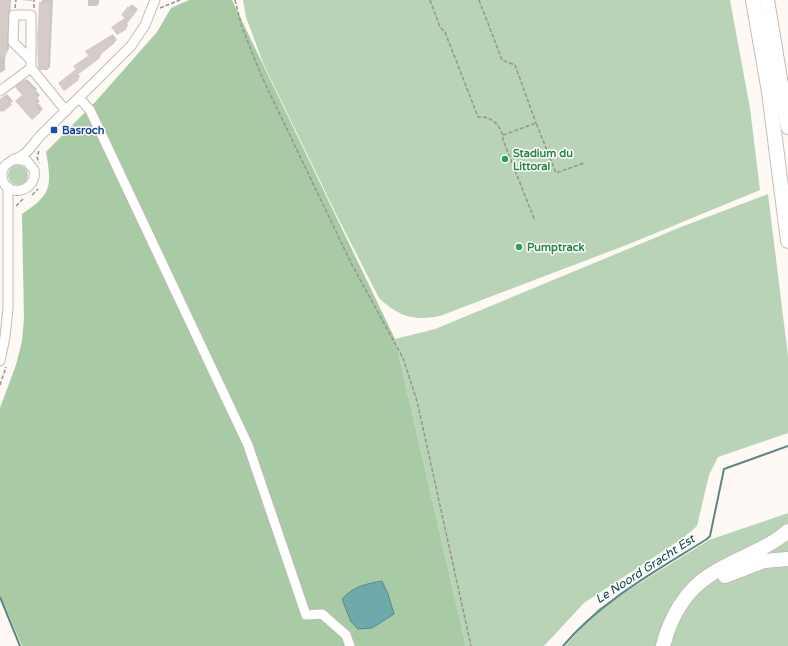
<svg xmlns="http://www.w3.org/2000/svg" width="788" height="646" font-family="'Varela Round',sans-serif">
	<rect width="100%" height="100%" fill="#fef9f4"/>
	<!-- green -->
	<g fill="#b9d3b7">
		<path d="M243 0H730L750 108 760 190 629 244 440 316C414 321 399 317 379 298L336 214 263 63 246 17Z"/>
		<circle cx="18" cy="175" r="10"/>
		<polygon points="768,194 788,356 788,433 718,457 709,475 697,526 683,538 584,603 544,646 466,646 395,339 435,329 681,227"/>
		<polygon points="788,513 788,646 565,646 598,609 709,540"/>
	</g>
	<!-- forest -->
	<path fill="#a8caa5" d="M189 0H232L395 339 466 646H22L0 595V408L16 365 22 341 24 319 22 214C52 194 52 186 46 152L97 100 157 32 171 8Z"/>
	<!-- water -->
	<path fill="#6eaaac" stroke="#5d8787" d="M382 581 388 594 394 614 372 628 358 629 351 622 342 599C354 586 366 584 382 581Z"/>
	<!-- shadow -->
	<g fill="#0003">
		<polygon points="2,0 11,0 9,49 5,56 5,70 0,73 0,12"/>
		<polygon points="19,0 33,0 32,1"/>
		<polygon points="42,0 53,0 50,67 48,69 40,3"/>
		<polygon points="88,0 99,0 99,4 96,6 88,6"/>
		<polygon points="131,4 138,9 127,23 128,25 126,28 115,25 126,17"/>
		<polygon points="113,34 117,40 103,51 99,58 78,74 80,77 65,90 77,69 77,64 89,55 86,51"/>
		<polygon points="27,79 37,89 36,91 40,95 37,98 40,101 38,103 43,109 32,118 19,85"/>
		<polygon points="7,94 13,101 0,112 0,100"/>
	</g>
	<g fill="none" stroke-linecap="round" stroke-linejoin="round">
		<!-- stream -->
		<g stroke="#5d8787" stroke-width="2">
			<polyline points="0,597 20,646"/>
			<path d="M563 646C602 600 656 571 707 539L710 536 724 469 788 446"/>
		</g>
	</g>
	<!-- building -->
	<g fill="#d5cbc9">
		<polygon points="0,0 9,1 6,57 0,56"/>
		<polygon points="39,2 50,3 48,70 40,70 38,68 37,38"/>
		<polygon points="128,6 134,11 137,11 125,26 127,29 117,35 111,27 125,18 121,15"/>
		<polygon points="110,36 115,43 101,54 100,58 76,76 79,80 64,91 58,83 76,69 73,66 88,56 85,51"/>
		<polygon points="24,80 36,92 34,94 38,98 35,101 38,104 36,106 41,112 32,120 15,101 22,95 15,87"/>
		<polygon points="4,96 12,105 3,112 0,108 0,99"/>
	</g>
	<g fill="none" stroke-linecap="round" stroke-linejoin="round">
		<!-- minor casing -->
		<g stroke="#c2bcb5" stroke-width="11">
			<g id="minor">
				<polyline points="30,59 13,42 14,15 31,15 31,68 66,111"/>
				<polyline points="0,91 31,68"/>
				<polyline points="79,98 90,110 248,445 306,615 322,614 346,635 350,646"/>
				<path d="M14 159 27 161 34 170C38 192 5 199 2 177 0 162 15 161 24 154 30 150 34 143 39 137L131 46 145 25 155 0"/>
				<polyline points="0,361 5,337 8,308 8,187"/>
			</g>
		</g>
		<!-- highway casing -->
		<g stroke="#c2bcb5" stroke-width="16">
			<g id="highway">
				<polyline points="753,0 769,92 788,241"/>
				<polyline points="767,0 788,127"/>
				<polyline points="725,576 764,561 788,559"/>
				<path d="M663 646C670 618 685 591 710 575 735 558 765 551 788 531"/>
			</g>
		</g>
		<!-- path -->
		<g stroke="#97938f" stroke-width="1.5" stroke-dasharray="4 2" stroke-linecap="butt">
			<polyline points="235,0 242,27 261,75 352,265 403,358 417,401 471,646"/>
			<path d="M430 0 440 27 445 32 478 117C491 115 503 127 503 140L535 221"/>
			<polyline points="479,0 502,60 515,65 536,123"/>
			<polyline points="15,8 16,0"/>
			<polyline points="34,8 34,0"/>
			<polyline points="160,8 180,0"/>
			<polyline points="503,135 536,123 556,173 584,163"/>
			<polyline points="39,151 37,157 39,163"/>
			<polyline points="32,195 38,189"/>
			<polyline points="16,206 23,199"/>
			<polyline points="0,385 6,367"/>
		</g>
		<!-- minor -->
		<use href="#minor" stroke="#fff" stroke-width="9"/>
		<!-- highway -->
		<use href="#highway" stroke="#fff" stroke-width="14"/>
	</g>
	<!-- markers -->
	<rect fill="#1a4fb4" stroke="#fff" stroke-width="1.5" x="50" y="126" width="8" height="8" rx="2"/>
	<g fill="#2e9e5b" stroke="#fff" stroke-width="1.5">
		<circle cx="505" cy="159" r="4"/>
		<circle cx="519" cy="247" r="4"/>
	</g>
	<g text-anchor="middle" stroke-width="3" stroke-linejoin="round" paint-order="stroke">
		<!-- transit labels -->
		<g font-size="11" font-weight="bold" fill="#164399" stroke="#fff" text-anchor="start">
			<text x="62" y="134">Basroch</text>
		</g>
		<!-- leisure labels -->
		<g font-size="11" font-weight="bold" fill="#27864d" stroke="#fff" text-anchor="start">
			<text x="513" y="157">Stadium du<tspan x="513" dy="13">Littoral</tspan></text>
			<text x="527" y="251">Pumptrack</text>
		</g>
		<!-- water labels -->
		<g font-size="12" font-style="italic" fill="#0e4748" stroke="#fff">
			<text transform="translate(645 569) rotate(-33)" y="4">Le Noord Gracht Est</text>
		</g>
	</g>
</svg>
